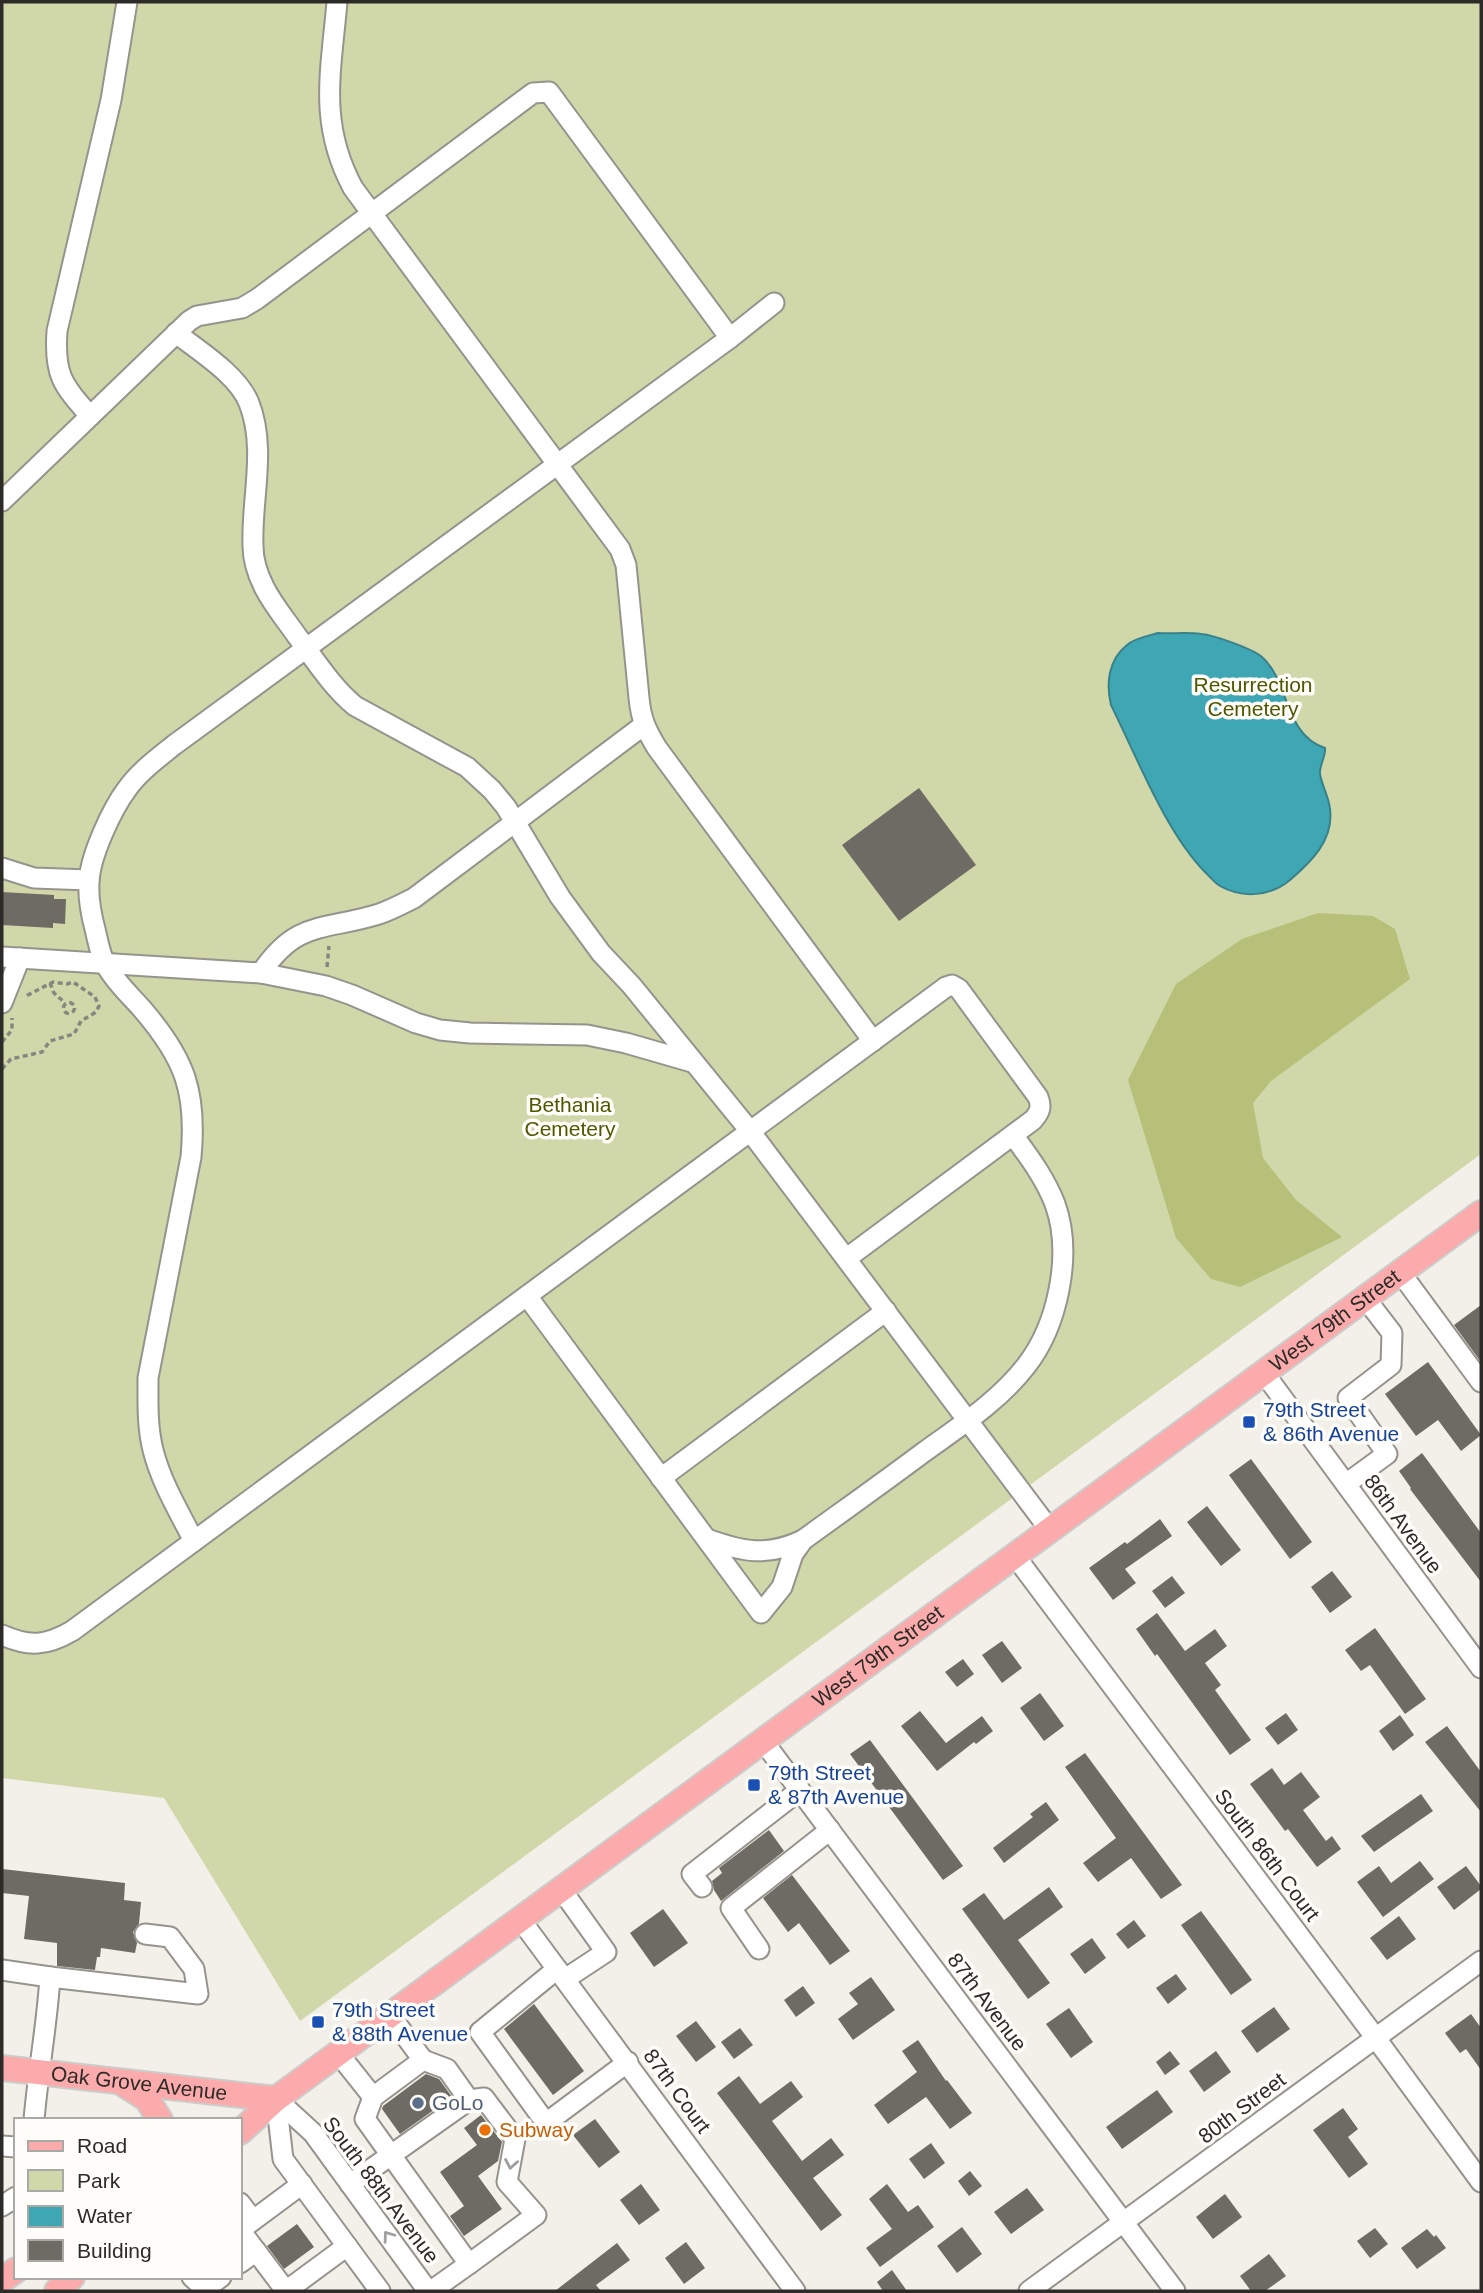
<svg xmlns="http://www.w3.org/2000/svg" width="1483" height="2293" font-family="Helvetica,sans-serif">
	<rect width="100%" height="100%" fill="#f2f0e8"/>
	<!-- green -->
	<polygon fill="#d0d7a9" points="2,2 1481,2 1481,1154 300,2021 164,1798 2,1778"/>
	<!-- forest -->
	<polygon fill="#b6c078" points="1318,913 1373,916 1395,929 1410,979 1271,1081 1253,1103 1263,1158 1296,1200 1342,1237 1240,1287 1211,1279 1176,1238 1128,1080 1176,984 1242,939"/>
	<!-- water -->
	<path fill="#3fa6b4" stroke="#39818a" stroke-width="2" d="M1158 633C1172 634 1187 632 1201 634 1214 635 1253 649 1262 657 1290 682 1284 735 1325 748 1326 757 1319 765 1320 774 1322 786 1329 797 1330 809 1334 840 1311 862 1290 880 1271 896 1243 899 1220 886 1215 883 1210 877 1205 872 1165 831 1137 757 1111 705 1106 684 1108 660 1127 645 1135 638 1148 636 1158 633Z"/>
	<!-- building -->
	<g fill="#6e6b65">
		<polygon points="919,788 976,865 899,921 842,845"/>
		<polygon points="2,892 54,895 54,899 66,899 65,924 53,923 53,928 2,925"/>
		<polygon points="1481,1305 1481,1362 1454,1325"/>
		<polygon points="1428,1362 1481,1435 1461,1451 1438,1420 1416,1436 1385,1394"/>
		<polygon points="1422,1453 1481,1533 1481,1582 1410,1489 1411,1488 1399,1471"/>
		<polygon points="1251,1459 1312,1542 1290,1559 1229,1475"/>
		<polygon points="1207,1506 1241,1550 1221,1566 1187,1522"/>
		<polygon points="1160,1519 1172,1536 1125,1569 1136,1583 1113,1600 1089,1568 1125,1542 1127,1544"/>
		<polygon points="1332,1571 1352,1597 1330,1613 1311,1587"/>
		<polygon points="1172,1576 1185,1593 1165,1608 1152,1591"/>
		<polygon points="1157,1613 1185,1651 1215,1629 1227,1646 1205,1663 1221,1685 1215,1690 1251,1740 1230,1755 1157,1654 1155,1656 1136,1629"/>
		<polygon points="1375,1628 1426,1699 1405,1714 1370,1665 1361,1671 1345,1650"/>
		<polygon points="1002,1641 1022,1668 1002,1683 982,1655"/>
		<polygon points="963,1659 974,1674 957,1687 945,1672"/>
		<polygon points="1040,1693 1064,1726 1044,1741 1020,1708"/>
		<polygon points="920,1711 946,1743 982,1716 993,1731 976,1744 974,1742 937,1771 901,1726"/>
		<polygon points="1286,1713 1298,1730 1278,1745 1265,1728"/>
		<polygon points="1400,1715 1414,1735 1393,1751 1379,1731"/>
		<polygon points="1447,1726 1481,1772 1481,1812 1425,1742"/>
		<polygon points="870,1740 963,1866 943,1880 850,1754"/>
		<polygon points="1085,1753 1182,1885 1161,1899 1131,1858 1098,1882 1083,1863 1116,1838 1065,1767"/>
		<polygon points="1272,1768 1284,1785 1301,1772 1320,1797 1303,1810 1326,1841 1332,1836 1341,1849 1317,1867 1288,1829 1285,1831 1250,1784"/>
		<polygon points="1421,1794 1433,1811 1374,1852 1361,1836"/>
		<polygon points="1046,1802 1059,1820 1004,1863 993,1848 1033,1817 1030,1814"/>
		<polygon points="769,1830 784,1851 721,1901 714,1890 712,1881 722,1873 719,1868"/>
		<polygon points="1420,1861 1434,1879 1383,1917 1357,1882 1379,1866 1391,1883"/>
		<polygon points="1466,1866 1481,1886 1481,1889 1454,1910 1437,1887"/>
		<polygon points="2,1869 125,1883 124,1900 141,1902 139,1924 133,1932 137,1943 135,1953 101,1948 100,1957 97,1957 95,1970 57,1966 57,1943 24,1939 29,1896 2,1893"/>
		<polygon points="792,1875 850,1951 830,1965 799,1923 788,1932 763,1898"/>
		<polygon points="1049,1887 1063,1907 1018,1940 1050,1983 1028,1999 962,1909 984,1893 1004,1920"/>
		<polygon points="663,1909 688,1943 654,1967 630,1933"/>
		<polygon points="1201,1911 1252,1980 1231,1995 1181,1925"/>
		<polygon points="1399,1916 1416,1939 1387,1960 1370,1938"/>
		<polygon points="1134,1920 1146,1936 1128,1949 1116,1934"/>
		<polygon points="1092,1938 1106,1958 1085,1974 1070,1954"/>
		<polygon points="1176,1974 1187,1989 1168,2004 1156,1988"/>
		<polygon points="871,1977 895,2010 853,2040 838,2019 858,2004 849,1993"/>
		<polygon points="803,1986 815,2003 796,2017 784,2000"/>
		<polygon points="534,2004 584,2071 553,2095 504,2029"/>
		<polygon points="1274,2007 1290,2029 1257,2053 1241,2031"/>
		<polygon points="1069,2008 1093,2042 1071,2058 1046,2024"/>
		<polygon points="1471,2014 1481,2028 1481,2070 1466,2049 1460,2053 1445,2033"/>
		<polygon points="696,2021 716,2047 696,2062 676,2036"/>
		<polygon points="740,2028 753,2045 734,2059 721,2042"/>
		<polygon points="918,2040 946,2081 947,2080 972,2113 950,2129 926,2097 888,2124 874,2105 917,2072 902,2051"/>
		<polygon points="1170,2051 1180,2064 1165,2075 1156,2062"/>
		<polygon points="1216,2051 1231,2072 1204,2092 1189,2071"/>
		<polygon points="426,2074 439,2079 452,2097 400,2134 382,2109 383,2106"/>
		<polygon points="739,2076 760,2104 791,2081 803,2097 772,2121 802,2161 831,2138 844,2155 813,2178 842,2215 821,2231 717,2093"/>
		<polygon points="1157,2090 1173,2112 1122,2149 1106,2127"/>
		<polygon points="1343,2108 1358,2129 1348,2137 1368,2164 1349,2178 1313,2130"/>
		<polygon points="481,2115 502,2142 498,2161 478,2176 502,2209 464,2236 450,2216 464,2206 440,2172 477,2145 464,2128"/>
		<polygon points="595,2119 620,2152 599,2168 573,2135"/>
		<polygon points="931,2143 945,2163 924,2179 909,2159"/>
		<polygon points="970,2171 982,2186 969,2196 958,2181"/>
		<polygon points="641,2184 660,2210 639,2225 620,2200"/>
		<polygon points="887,2184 908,2212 918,2205 934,2227 880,2267 866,2248 892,2229 869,2199"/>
		<polygon points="1027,2188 1044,2210 1011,2234 994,2212"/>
		<polygon points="1225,2194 1242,2217 1213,2239 1196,2217"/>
		<polygon points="297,2224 314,2247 284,2269 267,2246"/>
		<polygon points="962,2227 982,2254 957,2273 937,2246"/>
		<polygon points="1375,2228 1388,2244 1370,2258 1357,2241"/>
		<polygon points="1427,2229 1434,2237 1436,2235 1446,2248 1417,2269 1401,2248"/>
		<polygon points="686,2242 705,2268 684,2284 665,2258"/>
		<polygon points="617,2243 630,2260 596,2285 601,2291 555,2291"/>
		<polygon points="1269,2254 1286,2276 1265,2291 1251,2291 1240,2276"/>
		<polygon points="892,2270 907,2291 883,2291 877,2282"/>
	</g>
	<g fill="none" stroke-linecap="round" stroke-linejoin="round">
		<!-- minor casing -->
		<g stroke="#96938d" stroke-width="23">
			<g id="minor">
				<path d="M337 2C331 72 318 123 353 188L620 549 626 565 639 698C641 719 646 730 657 748L873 1041"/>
				<path d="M176 333C199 351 238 375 249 403 267 449 251 499 253 546 253 560 258 575 264 587 273 605 286 620 297 636 315 660 332 687 355 706L467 767 492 790 506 807 560 897 601 953 632 986 750 1131 1050 1530"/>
				<path d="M90 416C62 384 54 375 57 331L111 100 127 2"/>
				<polyline points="2,501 189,321 197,316 242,308 257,299 533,93 549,92 730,338"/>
				<polyline points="2,868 34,878 89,880"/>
				<polyline points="2,957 261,973 326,986 352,995 416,1023 440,1030 470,1033 587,1035 626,1043 692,1062"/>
				<path d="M261 973C297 919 325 931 379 914 391 910 402 904 414 898L644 725"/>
				<polyline points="2,1003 20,958"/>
				<polyline points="1400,1272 1481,1382"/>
				<path d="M527 1296 761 1613 782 1587 793 1554 803 1540C843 1511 884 1482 924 1452 960 1426 999 1401 1026 1366 1058 1325 1073 1254 1055 1204 1045 1178 1029 1157 1013 1135"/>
				<polyline points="1264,1373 1481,1668"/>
				<polyline points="661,1478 886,1311"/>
				<polyline points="1346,1484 1387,1454 1348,1398 1391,1365 1392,1333 1365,1298"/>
				<path d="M707 1539C743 1552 767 1557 803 1540"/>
				<path d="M194 1541C179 1512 161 1482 153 1450 147 1426 148 1402 148 1378L191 1157C197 1092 185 1059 143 1010 131 996 115 982 106 965 100 955 98 941 95 929 91 914 88 898 89 882 90 856 112 809 127 789 139 772 158 758 174 745L730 338 774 303"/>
				<polyline points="1015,1556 1375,2037 1481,2182"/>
				<path d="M2 1635C29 1647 46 1646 72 1631L946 987 952 985 959 989 1038 1097C1042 1107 1040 1112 1033 1120L847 1258"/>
				<polyline points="763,1741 1175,2291"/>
				<polyline points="702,1887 692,1874 800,1790"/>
				<polyline points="561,1889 606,1952 565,1979"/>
				<polyline points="520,1919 795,2291"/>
				<polyline points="759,1949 731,1908 830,1830"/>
				<polyline points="557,1969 480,2032 546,2123 628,2062"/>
				<polyline points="2,1970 50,1977"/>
				<polyline points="338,2053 373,2097 423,2060 390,2015"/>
				<polyline points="373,2097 365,2119 469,2264 431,2291"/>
				<polyline points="276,2099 313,2133 428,2291"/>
				<polyline points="276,2099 283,2159 380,2291"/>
				<polyline points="469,2100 484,2098 515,2139 507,2182 536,2215 469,2264"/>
				<path d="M34 2120C38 2072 47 2025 50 1977L198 1994 194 1969 170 1937 145 1934"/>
				<polyline points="2,2146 16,2147"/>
				<polyline points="302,2184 240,2230 286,2291 347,2246"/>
				<polyline points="350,2184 469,2100 447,2069 423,2060"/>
				<polyline points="240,2203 253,2220"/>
				<polyline points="2,2206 16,2197"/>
				<polyline points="240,2263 256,2251"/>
				<polyline points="192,2277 205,2289 221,2277"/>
				<polyline points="1029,2291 1481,1961"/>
			</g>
		</g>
		<!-- major casing -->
		<g stroke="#cccccb" stroke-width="28">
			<g id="major">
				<path id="s1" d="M2 2068 276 2099"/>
				<polyline points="122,2083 147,2099 160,2120"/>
				<path id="s2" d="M240 2132 276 2099 1481 1213"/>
				<polyline points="2,2280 16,2270"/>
				<polyline points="57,2291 72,2277"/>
			</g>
		</g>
		<!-- path -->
		<g stroke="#878680" stroke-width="3.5" stroke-dasharray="5 3.5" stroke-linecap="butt">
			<polyline points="327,967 329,946"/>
			<polyline points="50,983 54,993 65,1003"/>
			<circle cx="69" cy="1008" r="5.5"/>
			<polyline points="2,1042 12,1030 12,1018"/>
			<polyline points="2,1069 11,1059 42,1052 50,1041 74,1034 81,1021 96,1012 99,1006 95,997 73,982 67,984 53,982 26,996"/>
		</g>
		<!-- minor -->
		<use href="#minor" stroke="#fff" stroke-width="19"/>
		<!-- major -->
		<use href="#major" stroke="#fbabab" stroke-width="24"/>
	</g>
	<!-- one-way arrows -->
	<defs><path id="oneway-chevron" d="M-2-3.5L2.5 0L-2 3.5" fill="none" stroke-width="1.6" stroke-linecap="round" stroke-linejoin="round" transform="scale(1.75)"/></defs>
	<g stroke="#a0a09e">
		<use href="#oneway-chevron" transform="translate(511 2164) rotate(100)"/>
		<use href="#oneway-chevron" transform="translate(388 2236) rotate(-126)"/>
	</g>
	<!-- markers -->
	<g fill="#1a4fb4" stroke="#fffdf9" stroke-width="2.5">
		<rect x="1242" y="1415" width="14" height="14" rx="3.5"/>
		<rect x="747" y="1778" width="14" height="14" rx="3.5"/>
		<rect x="311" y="2015" width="14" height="14" rx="3.5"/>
	</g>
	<circle fill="#5c6f8a" stroke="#fffdf9" stroke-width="2.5" cx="418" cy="2103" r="7"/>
	<circle fill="#e8710a" stroke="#fffdf9" stroke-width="2.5" cx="485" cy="2130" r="7"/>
	<g text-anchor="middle" stroke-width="7" stroke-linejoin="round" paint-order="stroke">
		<!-- park labels -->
		<g font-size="21" fill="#4f5700" stroke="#fffdf9">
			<text x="1253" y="692">Resurrection<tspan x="1253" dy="24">Cemetery</tspan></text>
			<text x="570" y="1112">Bethania<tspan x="570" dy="24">Cemetery</tspan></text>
		</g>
		<!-- street labels -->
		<g font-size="21" fill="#2c2b28" stroke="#fffdf9">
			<text dy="7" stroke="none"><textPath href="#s2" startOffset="1363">West 79th Street</textPath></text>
			<text transform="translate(1403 1524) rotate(54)" y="7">86th Avenue</text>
			<text dy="7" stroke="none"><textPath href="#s2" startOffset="796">West 79th Street</textPath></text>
			<text transform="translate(1267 1855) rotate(53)" y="7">South 86th Court</text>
			<text transform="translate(987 2002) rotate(53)" y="7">87th Avenue</text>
			<text dy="7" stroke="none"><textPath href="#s1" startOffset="138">Oak Grove Avenue</textPath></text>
			<text transform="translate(677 2091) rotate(54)" y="7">87th Court</text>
			<text transform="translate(1242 2108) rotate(-37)" y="7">80th Street</text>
			<text transform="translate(381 2190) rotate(53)" y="7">South 88th Avenue</text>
		</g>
		<!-- transit labels -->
		<g font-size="21" fill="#164399" stroke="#fffdf9" text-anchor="start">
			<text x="1263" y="1417">79th Street<tspan x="1263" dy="24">&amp; 86th Avenue</tspan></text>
			<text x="768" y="1780">79th Street<tspan x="768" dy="24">&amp; 87th Avenue</tspan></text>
			<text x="332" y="2017">79th Street<tspan x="332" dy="24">&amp; 88th Avenue</tspan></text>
		</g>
		<!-- service labels -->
		<g font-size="21" fill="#4e5e75" stroke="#fffdf9" text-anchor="start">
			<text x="432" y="2110">GoLo</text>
		</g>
		<!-- food labels -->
		<g font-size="21" fill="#c56008" stroke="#fffdf9" text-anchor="start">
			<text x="499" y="2137">Subway</text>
		</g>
	</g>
	<!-- border -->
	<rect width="1483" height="2293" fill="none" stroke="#2c2b28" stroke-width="7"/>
	<!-- legend -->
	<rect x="14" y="2118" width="228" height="161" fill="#fffdf9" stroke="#aba9a5" stroke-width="2"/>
	<rect x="28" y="2141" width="35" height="10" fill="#fbabab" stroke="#aba9a5" stroke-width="2"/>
	<text x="77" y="2153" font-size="21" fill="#2c2b28">Road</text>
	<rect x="28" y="2170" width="35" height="21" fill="#d0d7a9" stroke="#aba9a5" stroke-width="2"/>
	<text x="77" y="2188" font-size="21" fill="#2c2b28">Park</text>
	<rect x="28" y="2206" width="35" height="21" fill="#3fa6b4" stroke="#aba9a5" stroke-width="2"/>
	<text x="77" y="2223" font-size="21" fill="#2c2b28">Water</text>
	<rect x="28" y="2240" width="35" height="21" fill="#6e6b65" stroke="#aba9a5" stroke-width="2"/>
	<text x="77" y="2258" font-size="21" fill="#2c2b28">Building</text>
</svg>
